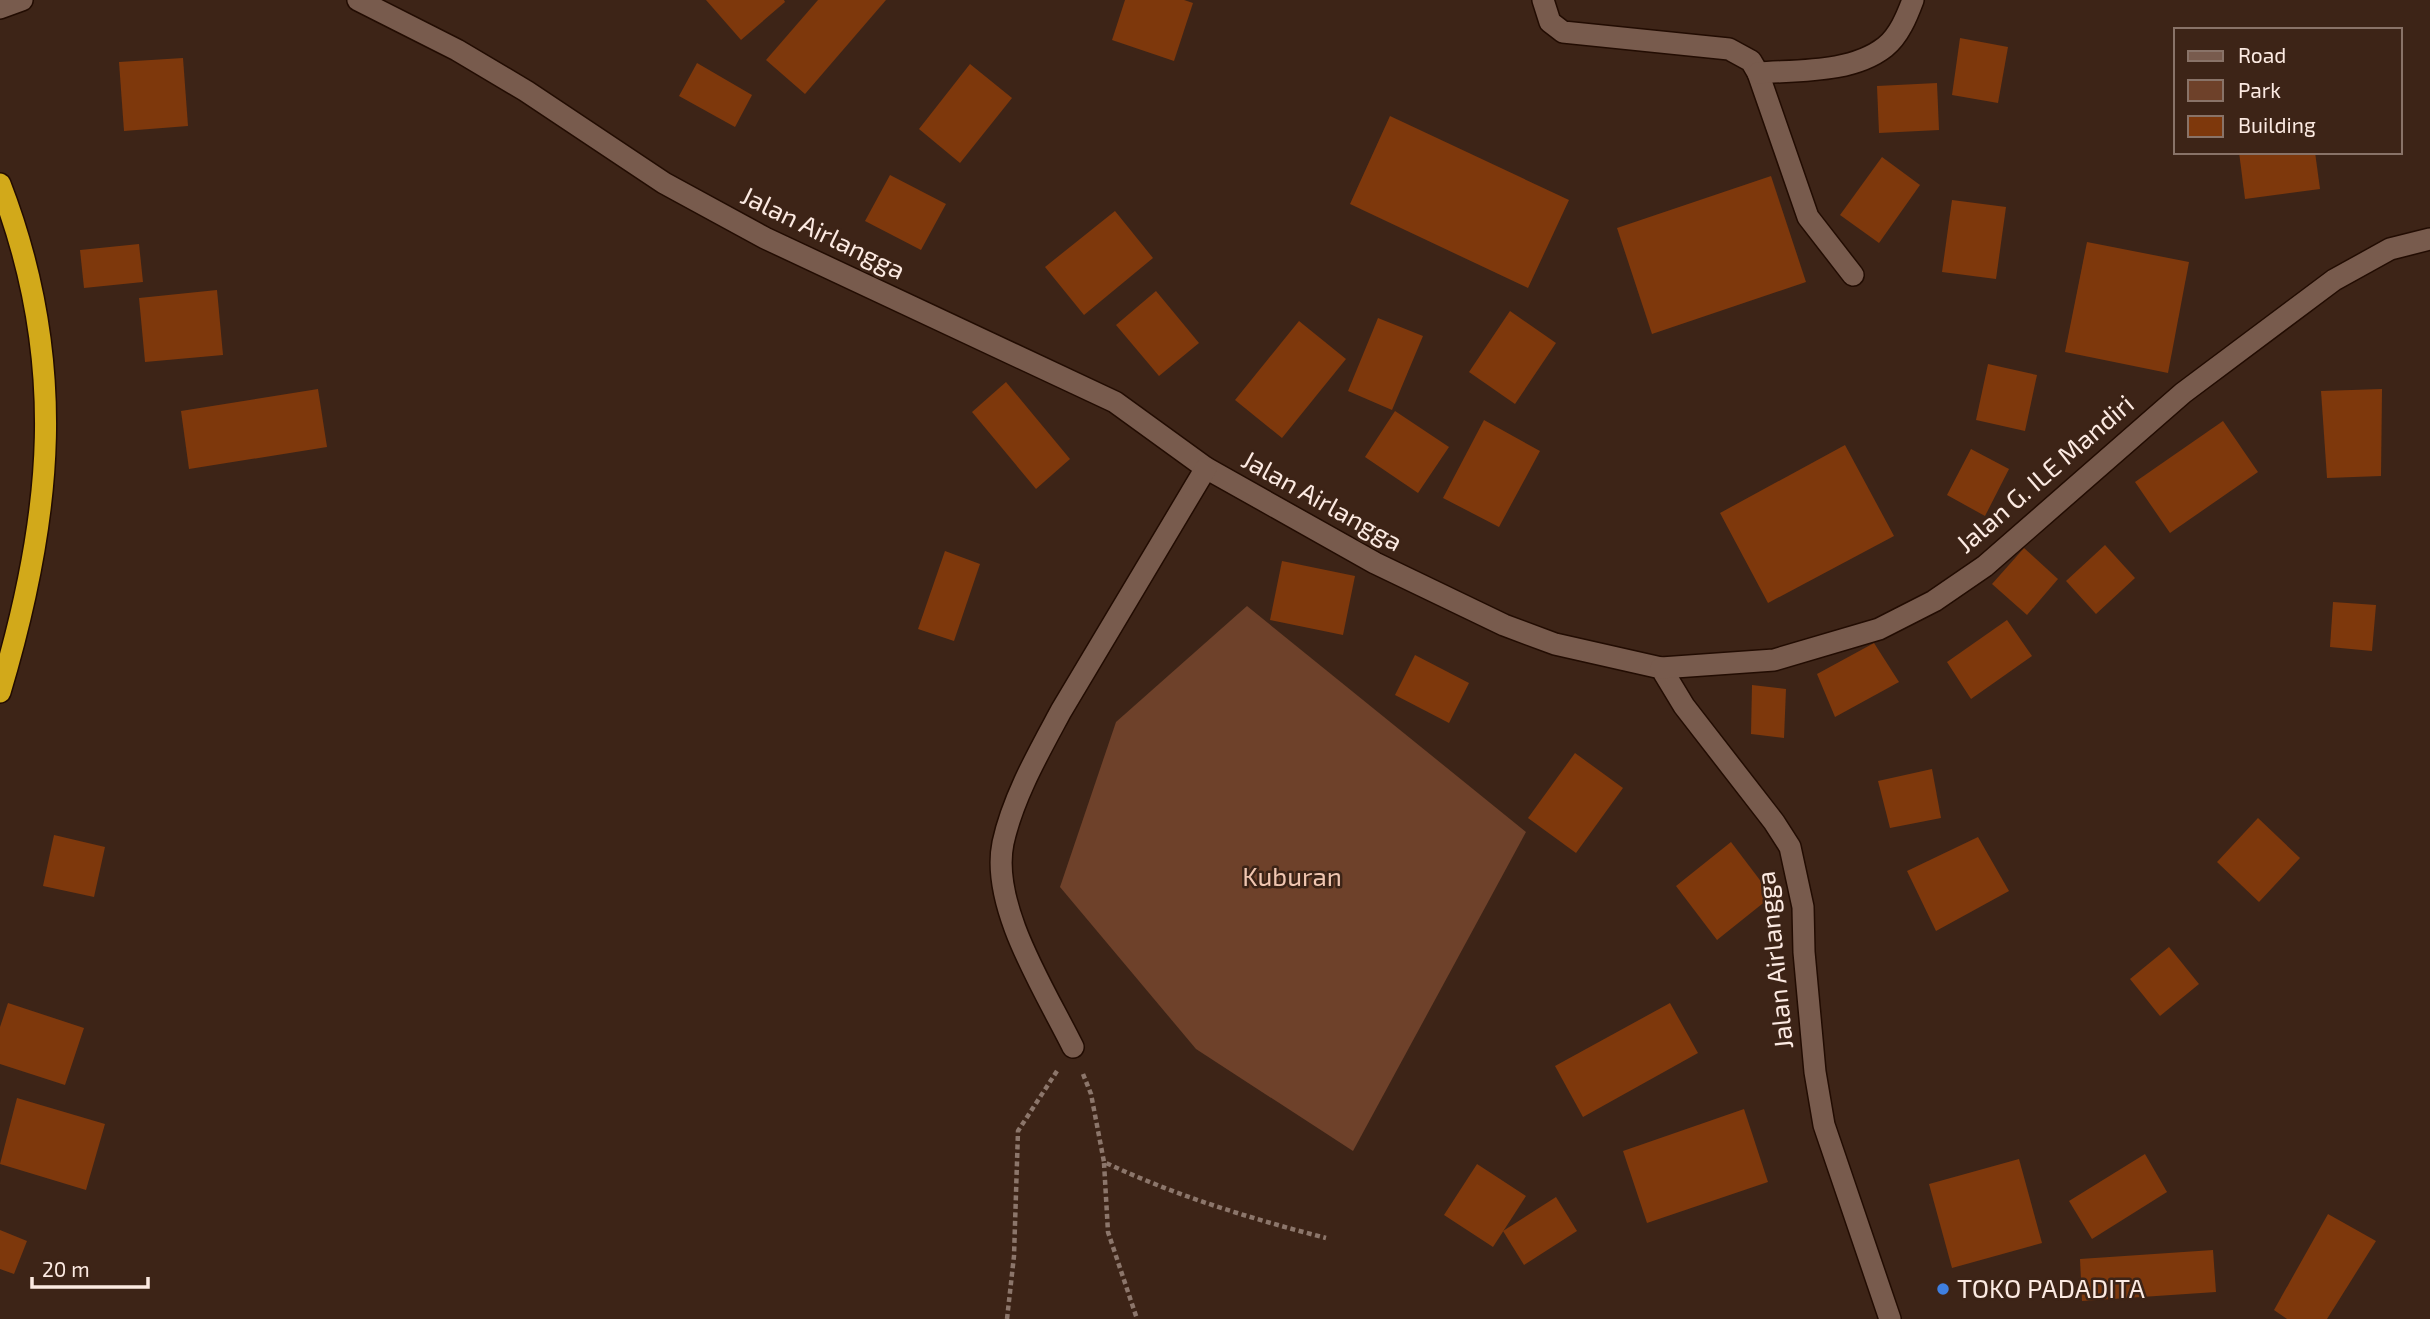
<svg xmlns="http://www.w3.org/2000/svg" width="2430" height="1319" font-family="'Exo 2',sans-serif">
	<rect width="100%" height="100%" fill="#3d2417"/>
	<!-- green -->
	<polygon fill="#6e412a" points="1247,606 1526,832 1353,1151 1196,1049 1060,887 1116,722"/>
	<!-- building -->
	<g fill="#7e380c">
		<polygon points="706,0 784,0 785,2 741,40"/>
		<polygon points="818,0 886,0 805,94 766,60"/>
		<polygon points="1125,0 1184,0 1193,3 1174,61 1112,40"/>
		<polygon points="1960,38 2008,47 1998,103 1952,95"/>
		<polygon points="183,58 188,126 124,131 119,62"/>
		<polygon points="697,63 752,95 735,127 679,96"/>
		<polygon points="970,64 1012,98 960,163 919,129"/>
		<polygon points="1937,83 1939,130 1879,133 1877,86"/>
		<polygon points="1390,116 1569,200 1528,288 1350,204"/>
		<polygon points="2239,152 2315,152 2320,189 2245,199"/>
		<polygon points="1882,157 1920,185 1879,243 1840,215"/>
		<polygon points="890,175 946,204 921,250 865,221"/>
		<polygon points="1771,176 1806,282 1652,334 1617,228"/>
		<polygon points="1952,200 2006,207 1996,279 1942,272"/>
		<polygon points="1115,211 1153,258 1084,315 1045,267"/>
		<polygon points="2087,242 2189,262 2168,373 2065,352"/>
		<polygon points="139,244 143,282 84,288 80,250"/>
		<polygon points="217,290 223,355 145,362 139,298"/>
		<polygon points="1156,291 1199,343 1159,376 1116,325"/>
		<polygon points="1510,311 1556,343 1515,404 1469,372"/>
		<polygon points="1378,318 1423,336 1392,410 1348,391"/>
		<polygon points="1299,321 1346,359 1282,438 1235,400"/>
		<polygon points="1988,364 2037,375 2025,431 1976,420"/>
		<polygon points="1006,382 1070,459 1036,489 972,412"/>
		<polygon points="318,389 327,447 189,469 181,411"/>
		<polygon points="2382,389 2381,476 2327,478 2321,391"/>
		<polygon points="1395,411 1449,447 1418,493 1365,457"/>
		<polygon points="1484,420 1540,451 1499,527 1443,498"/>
		<polygon points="2223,421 2258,472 2170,533 2135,482"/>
		<polygon points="1845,445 1894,536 1768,603 1720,513"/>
		<polygon points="1971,449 2009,469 1985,516 1947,495"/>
		<polygon points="2105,545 2135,578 2096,614 2066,581"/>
		<polygon points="2024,548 2058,579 2027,615 1992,584"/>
		<polygon points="945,551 980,564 954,641 918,629"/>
		<polygon points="1282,561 1355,576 1343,635 1270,620"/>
		<polygon points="2333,602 2376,605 2372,651 2330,647"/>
		<polygon points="2007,620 2032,656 1971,699 1947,662"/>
		<polygon points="1874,643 1899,682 1835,717 1817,674"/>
		<polygon points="1415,655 1469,683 1449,723 1395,695"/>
		<polygon points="1752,685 1786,689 1784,738 1751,734"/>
		<polygon points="1575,753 1623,788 1576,853 1528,818"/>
		<polygon points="1932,769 1941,818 1890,828 1878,781"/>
		<polygon points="2258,818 2300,858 2259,902 2217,862"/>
		<polygon points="54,835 105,847 94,897 43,886"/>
		<polygon points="1978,837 2009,891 1936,931 1907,871"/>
		<polygon points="1731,842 1772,896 1717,940 1676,886"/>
		<polygon points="2169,947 2199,984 2160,1016 2130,979"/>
		<polygon points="8,1003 84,1028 65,1085 0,1064 0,1027"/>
		<polygon points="1670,1003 1698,1053 1583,1117 1555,1066"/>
		<polygon points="17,1098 105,1124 86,1190 0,1164"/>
		<polygon points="1744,1109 1768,1182 1647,1223 1623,1151"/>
		<polygon points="2145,1154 2167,1192 2092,1239 2069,1201"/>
		<polygon points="2019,1159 2042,1243 1952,1268 1929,1184"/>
		<polygon points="1477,1164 1526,1196 1493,1247 1444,1215"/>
		<polygon points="1556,1197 1577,1231 1524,1265 1503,1231"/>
		<polygon points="2328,1214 2376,1241 2327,1319 2287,1319 2274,1310"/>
		<polygon points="0,1230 27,1241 14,1274 0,1269"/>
		<polygon points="2213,1250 2216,1292 2082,1301 2080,1259"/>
	</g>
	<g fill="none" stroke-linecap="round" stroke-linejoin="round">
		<!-- minor casing -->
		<g stroke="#220c02" stroke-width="24">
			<g id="minor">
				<polyline points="358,0 457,50 526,91 664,183 765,238 1115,402 1206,468 1375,563 1504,625 1555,644 1661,668 1684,706 1774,822 1790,847 1803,907 1804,952 1815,1072 1824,1125 1890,1319"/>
				<polyline points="1543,0 1550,22 1563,32 1729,49 1751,61 1758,73 1808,217 1853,275"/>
				<polyline points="0,8 22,0"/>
				<path d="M1758 73C1799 70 1852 73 1885 47 1899 36 1907 16 1913 0"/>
				<polyline points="1661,668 1774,660 1879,629 1934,601 1985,566 2183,393 2334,280 2390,249 2430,239"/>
				<path d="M1073 1047C1046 992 990 906 1003 843 1013 797 1039 752 1061 711L1206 468"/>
			</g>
		</g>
		<!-- highway casing -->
		<g stroke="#220c02" stroke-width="24">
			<path id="highway" d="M0 184C68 360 53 515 0 692"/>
		</g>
		<!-- path -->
		<g stroke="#8c766b" stroke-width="4.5" stroke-dasharray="5 3.5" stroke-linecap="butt">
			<path d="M1083 1074 1091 1094 1104 1162C1176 1196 1249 1218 1326 1238"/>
			<polyline points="1104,1163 1108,1232 1137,1319"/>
			<polyline points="1007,1319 1014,1256 1018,1131 1057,1071"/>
		</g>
		<!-- minor -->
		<use href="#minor" stroke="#785b4d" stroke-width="21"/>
		<!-- highway -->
		<use href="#highway" stroke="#d2a91a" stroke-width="21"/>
	</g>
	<!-- markers -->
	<circle fill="#3f7fe0" stroke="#3d2417" stroke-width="2.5" cx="1943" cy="1289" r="7"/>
	<g text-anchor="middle" stroke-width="5" stroke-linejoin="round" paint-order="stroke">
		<!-- street labels -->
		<g font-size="26" fill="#fceae2" stroke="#3d2417">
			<text transform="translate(823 233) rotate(26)" y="9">Jalan Airlangga</text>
			<text transform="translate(2045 474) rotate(-41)" y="9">Jalan G. ILE Mandiri</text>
			<text transform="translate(1322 501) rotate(29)" y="9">Jalan Airlangga</text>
			<text transform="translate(1775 960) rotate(-96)" y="9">Jalan Airlangga</text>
		</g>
		<!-- park labels -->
		<g font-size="26" fill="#f0c6b1" stroke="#3d2417">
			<text x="1292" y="886">Kuburan</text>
		</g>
		<!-- poi labels -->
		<g font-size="26" fill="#fceae2" stroke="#3d2417" text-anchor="start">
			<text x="1957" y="1298">TOKO PADADITA</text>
		</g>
	</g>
	<!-- legend -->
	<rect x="2174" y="28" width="228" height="126" fill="#3d2417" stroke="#897368" stroke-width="2"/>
	<rect x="2188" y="51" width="35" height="10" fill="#785b4d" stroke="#897368" stroke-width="2"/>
	<text x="2238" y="63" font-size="21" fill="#fceae2">Road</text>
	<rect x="2188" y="80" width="35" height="21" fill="#6e412a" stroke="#897368" stroke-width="2"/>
	<text x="2238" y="98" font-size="21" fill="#fceae2">Park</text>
	<rect x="2188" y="116" width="35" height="21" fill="#7e380c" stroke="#897368" stroke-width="2"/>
	<text x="2238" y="133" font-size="21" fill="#fceae2">Building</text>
	<!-- scale -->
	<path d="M32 1277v10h116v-10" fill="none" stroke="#fceae2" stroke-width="3.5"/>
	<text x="42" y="1277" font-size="21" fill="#fceae2" stroke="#3d2417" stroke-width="5" paint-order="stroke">20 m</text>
</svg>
